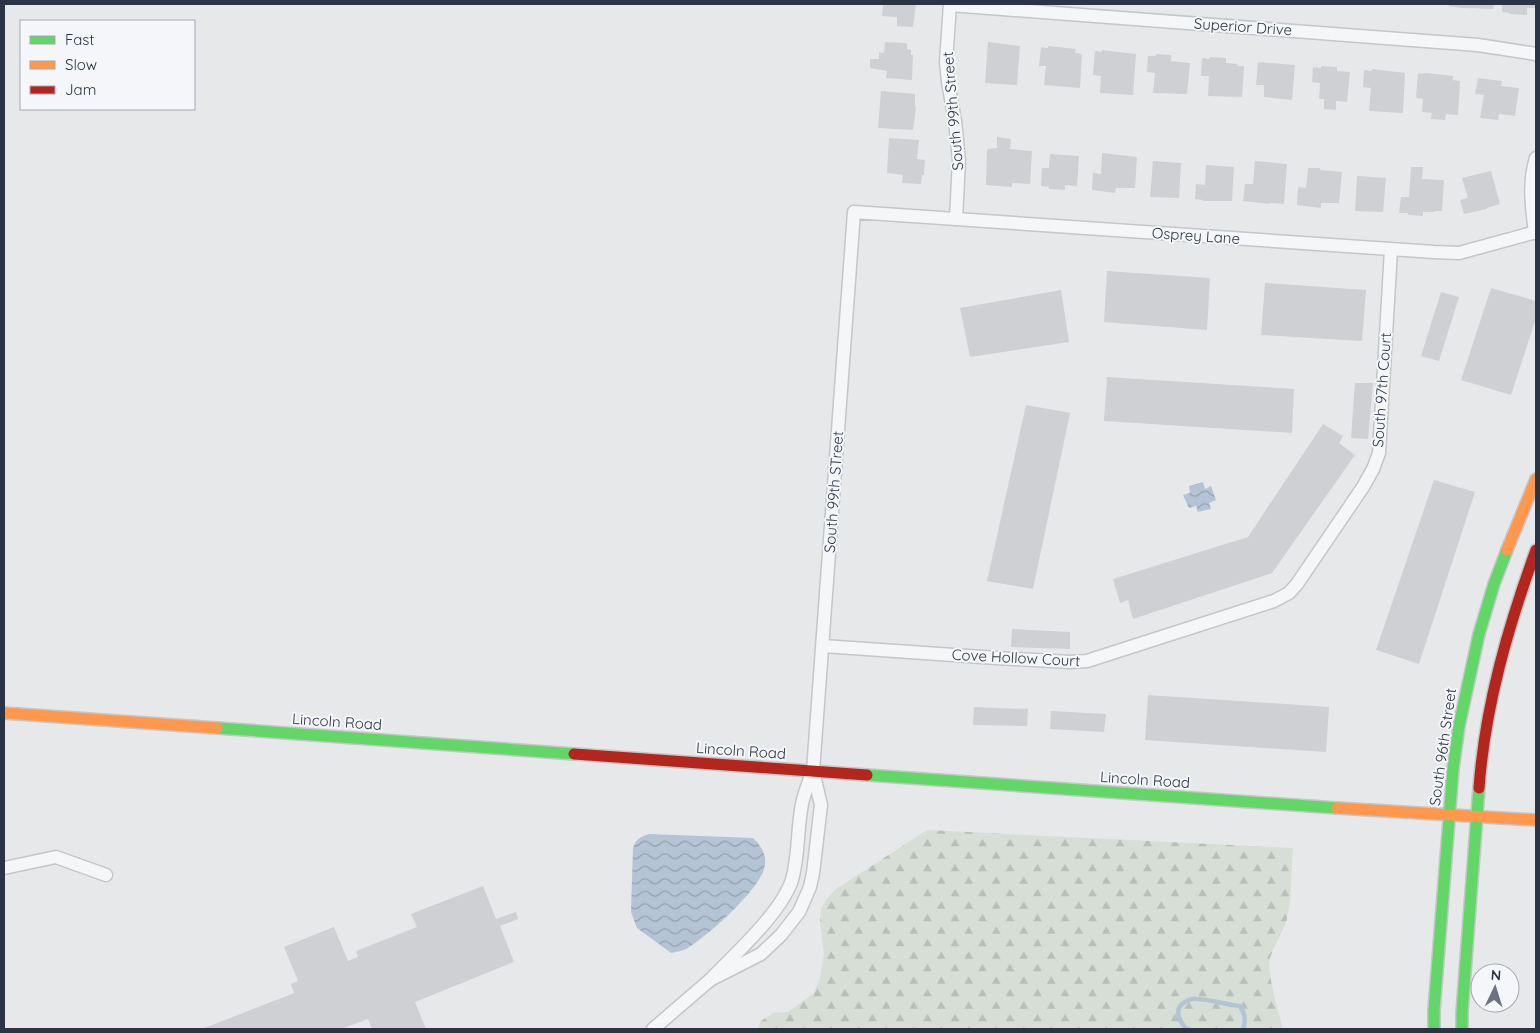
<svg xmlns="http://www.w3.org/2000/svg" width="1540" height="1033" font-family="Quicksand,sans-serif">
	<defs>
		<pattern id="forest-firs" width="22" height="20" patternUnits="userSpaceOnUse" patternTransform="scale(1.25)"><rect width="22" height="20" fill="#d6ded6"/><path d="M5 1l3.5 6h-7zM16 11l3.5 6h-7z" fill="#b8bfb9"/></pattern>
		<pattern id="water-waves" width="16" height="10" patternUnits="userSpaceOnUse" patternTransform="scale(1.25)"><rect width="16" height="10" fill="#b4c4d5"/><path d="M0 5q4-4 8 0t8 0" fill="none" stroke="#93a0af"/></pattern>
	</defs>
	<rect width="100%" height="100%" fill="#e6e8ea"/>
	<!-- forest -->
	<path fill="url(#forest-firs)" d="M927 830 1293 848C1291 870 1292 893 1288 914 1286 930 1269 951 1269 965 1270 982 1278 1012 1283 1029H758L761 1021 773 1013 788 1012 814 993 820 978 824 955 820 921 821 909 827 898 836 889Z"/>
	<!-- water -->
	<g fill="url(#water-waves)">
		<polygon points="1203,482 1205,489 1211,486 1216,500 1209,503 1211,509 1198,512 1196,506 1189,508 1183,495 1190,493 1189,486"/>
		<path d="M649 834 753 838C762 847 768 856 764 869 758 891 707 937 686 949 682 951 676 952 671 953L637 928 631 912 633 848C636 839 640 837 649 834Z"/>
	</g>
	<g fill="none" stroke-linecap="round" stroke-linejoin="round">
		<!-- stream -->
		<path stroke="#b4c4d5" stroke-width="4.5" d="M1186 1029C1179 1020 1173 1009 1185 1002 1188 1000 1192 998 1196 999 1211 999 1225 1005 1240 1006 1245 1014 1246 1020 1243 1029"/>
	</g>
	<!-- building -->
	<g fill="#ced0d3">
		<polygon points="883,4 916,4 913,27 897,26 897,17 882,16"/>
		<polygon points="1449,4 1494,4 1493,9 1462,8 1449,6"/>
		<polygon points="1502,4 1536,4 1536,8 1527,8 1527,15 1510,14 1510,13 1502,12"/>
		<polygon points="885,42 907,43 907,49 911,50 911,55 913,55 912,80 886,78 887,71 870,68 870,59 879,59 879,52 884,53"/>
		<polygon points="988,42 1020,46 1017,85 985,83"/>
		<polygon points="1048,46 1076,49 1075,53 1082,54 1080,88 1044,85 1046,66 1039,66 1041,47 1048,48"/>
		<polygon points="1102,50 1136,54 1133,95 1100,93 1101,76 1093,75 1095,51 1102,52"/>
		<polygon points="1156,54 1171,55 1171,61 1190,63 1187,94 1153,93 1155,73 1147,72 1148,56 1156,56"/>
		<polygon points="1210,57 1226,58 1226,63 1238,64 1237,66 1244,66 1242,97 1208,96 1209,76 1201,76 1202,58 1210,59"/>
		<polygon points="1258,62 1295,65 1292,100 1264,97 1264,85 1256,85"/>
		<polygon points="1321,66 1337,67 1337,71 1350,72 1347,102 1336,101 1336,110 1324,109 1324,99 1319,99 1320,83 1312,82 1313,67 1321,68"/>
		<polygon points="1372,69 1405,73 1403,113 1369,111 1371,88 1363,87 1364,70 1372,71"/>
		<polygon points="1426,73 1453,76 1453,80 1460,81 1458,115 1446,114 1445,120 1431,119 1432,113 1422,112 1423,99 1416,98 1418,74"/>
		<polygon points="1478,78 1502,81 1501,86 1519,88 1515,116 1499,114 1498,120 1480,118 1484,95 1475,94"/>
		<polygon points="881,91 915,94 915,107 916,107 913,130 878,128"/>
		<polygon points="997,137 1011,139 1010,149 1032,151 1030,184 1012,183 1012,187 986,185 987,149 997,148"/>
		<polygon points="889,138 919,140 917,159 925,160 924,175 922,175 921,184 902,183 903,175 887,173"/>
		<polygon points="1102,153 1137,157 1135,188 1116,188 1115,193 1092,190 1093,173 1101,174"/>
		<polygon points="1050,154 1079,156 1077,186 1065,185 1065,190 1049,189 1049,187 1041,186 1042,168 1049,168"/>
		<polygon points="1153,161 1181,163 1179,198 1150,197"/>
		<polygon points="1255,161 1287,164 1284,204 1269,203 1269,204 1243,201 1245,184 1253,184"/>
		<polygon points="1206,165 1234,167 1232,201 1203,201 1203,200 1195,199 1196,184 1205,185"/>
		<polygon points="1411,167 1423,167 1422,179 1444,180 1442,211 1435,211 1435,212 1423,212 1423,216 1408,215 1408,213 1399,213 1401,197 1409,197"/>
		<polygon points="1308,168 1320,168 1320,170 1342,172 1339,203 1321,203 1321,208 1297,205 1298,187 1306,188"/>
		<polygon points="1491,171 1500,204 1487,208 1487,209 1464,214 1460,200 1468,198 1462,178"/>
		<polygon points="1357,176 1386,178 1383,212 1355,211"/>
		<polygon points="1107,271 1210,278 1207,330 1104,322"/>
		<polygon points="1265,283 1366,290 1362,341 1261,335"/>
		<polygon points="1491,288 1536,301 1536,318 1511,395 1461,380"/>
		<polygon points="1061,290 1069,342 970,357 960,308"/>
		<polygon points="1441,292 1459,297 1439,361 1421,356"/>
		<polygon points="1107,377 1294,389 1292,433 1104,421"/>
		<polygon points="1355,383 1373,383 1368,439 1351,438"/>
		<polygon points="1026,405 1070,413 1033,589 987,581"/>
		<polygon points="1323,424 1343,436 1339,443 1355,455 1272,573 1133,619 1128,600 1120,603 1113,579 1248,537"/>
		<polygon points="1434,480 1475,492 1419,664 1376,650"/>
		<polygon points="1012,629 1070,632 1070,649 1011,647"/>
		<polygon points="1148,695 1329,707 1326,752 1145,740"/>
		<polygon points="974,707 1028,709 1027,726 973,725"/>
		<polygon points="1051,711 1106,714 1104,732 1050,729"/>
		<polygon points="483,886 496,919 516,912 518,919 500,926 514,962 415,1002 426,1029 372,1029 368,1019 341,1029 202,1029 294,993 291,984 298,981 284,947 334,927 348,961 358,957 356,951 417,927 411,914"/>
	</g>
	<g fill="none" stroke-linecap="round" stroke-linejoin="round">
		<!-- street casing -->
		<g stroke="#c4c6c8" stroke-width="15">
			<g id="street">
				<polyline points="950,4 946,62 948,82 955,121 959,160 956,219"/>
				<polyline points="950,5 1478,45 1536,54"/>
				<path d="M1535 233C1532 207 1528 183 1536 158"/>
				<polyline points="823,646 997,658 1070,662 1087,661 1274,601 1289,593 1297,584 1363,487 1373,469 1379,453 1391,250"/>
				<path d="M813 771 821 805 813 873 810 887 799 912 781 935 761 954 710 980C735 954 781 913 792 880 799 855 797 829 802 804 804 793 809 782 813 771L854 212 1434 252 1459 253 1536 232"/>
				<polyline points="4,868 56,857 106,875"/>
				<polyline points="653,1029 710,980"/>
			</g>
		</g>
		<!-- fast casing -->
		<g stroke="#c4c6c8" stroke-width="14">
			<g id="fast">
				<polyline points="217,728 574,754"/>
				<polyline points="867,775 1337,808"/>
				<polyline points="1434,1029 1434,1010 1453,769 1459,726 1479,634 1494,584 1507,550"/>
				<polyline points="1462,1029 1462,1012 1479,788"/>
			</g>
		</g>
		<!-- slow casing -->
		<g stroke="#c4c6c8" stroke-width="14">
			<g id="slow">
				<polyline points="1507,550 1536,479"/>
				<polyline points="4,713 217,728"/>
				<polyline points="1337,808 1536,820"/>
			</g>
		</g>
		<!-- jam casing -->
		<g stroke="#c4c6c8" stroke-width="14">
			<g id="jam">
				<polyline points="574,754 867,775"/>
				<path d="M1479 788C1485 706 1508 627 1536 550"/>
			</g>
		</g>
		<!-- street -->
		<use href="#street" stroke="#f5f6f7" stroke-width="12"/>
		<!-- fast -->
		<use href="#fast" stroke="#63d668" stroke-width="11"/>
		<!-- slow -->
		<use href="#slow" stroke="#ff974d" stroke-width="11"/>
		<!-- jam -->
		<use href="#jam" stroke="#b3261e" stroke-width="11"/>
	</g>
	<g text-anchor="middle" stroke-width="4" stroke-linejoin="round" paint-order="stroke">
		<!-- street labels -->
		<g font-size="15" fill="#2b3445" stroke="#f4f6f9">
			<text transform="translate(1243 27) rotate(4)" y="5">Superior Drive</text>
			<text transform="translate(953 111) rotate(-95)" y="5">South 99th Street</text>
			<text transform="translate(1196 236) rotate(4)" y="5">Osprey Lane</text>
			<text transform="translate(1382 390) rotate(-86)" y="5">South 97th Court</text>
			<text transform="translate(834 492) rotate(-86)" y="5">South 99th STreet</text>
			<text transform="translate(1016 658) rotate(3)" y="5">Cove Hollow Court</text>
			<text transform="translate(337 722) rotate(4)" y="5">Lincoln Road</text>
			<text transform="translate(1443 747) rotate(-82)" y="5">South 96th Street</text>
			<text transform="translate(741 751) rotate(4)" y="5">Lincoln Road</text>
			<text transform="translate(1145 780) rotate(4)" y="5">Lincoln Road</text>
		</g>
	</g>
	<!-- border -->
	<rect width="1540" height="1033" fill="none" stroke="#2b3445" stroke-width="10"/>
	<!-- legend -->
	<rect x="20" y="20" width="175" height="90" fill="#f4f6f9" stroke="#a4a8b1"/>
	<rect x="30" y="36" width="25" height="8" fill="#63d668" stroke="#a4a8b1"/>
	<text x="65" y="45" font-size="15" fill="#2b3445">Fast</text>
	<rect x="30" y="61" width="25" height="8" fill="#ff974d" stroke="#a4a8b1"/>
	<text x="65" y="70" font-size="15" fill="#2b3445">Slow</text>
	<rect x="30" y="86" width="25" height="8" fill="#b3261e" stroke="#a4a8b1"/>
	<text x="65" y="95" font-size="15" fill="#2b3445">Jam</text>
	<!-- north arrow -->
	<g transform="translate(1495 988) rotate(4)"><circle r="24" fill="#f4f6f9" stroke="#a4a8b1"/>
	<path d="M0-4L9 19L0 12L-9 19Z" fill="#6c737f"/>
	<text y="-8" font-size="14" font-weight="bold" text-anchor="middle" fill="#2b3445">N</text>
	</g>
</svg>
